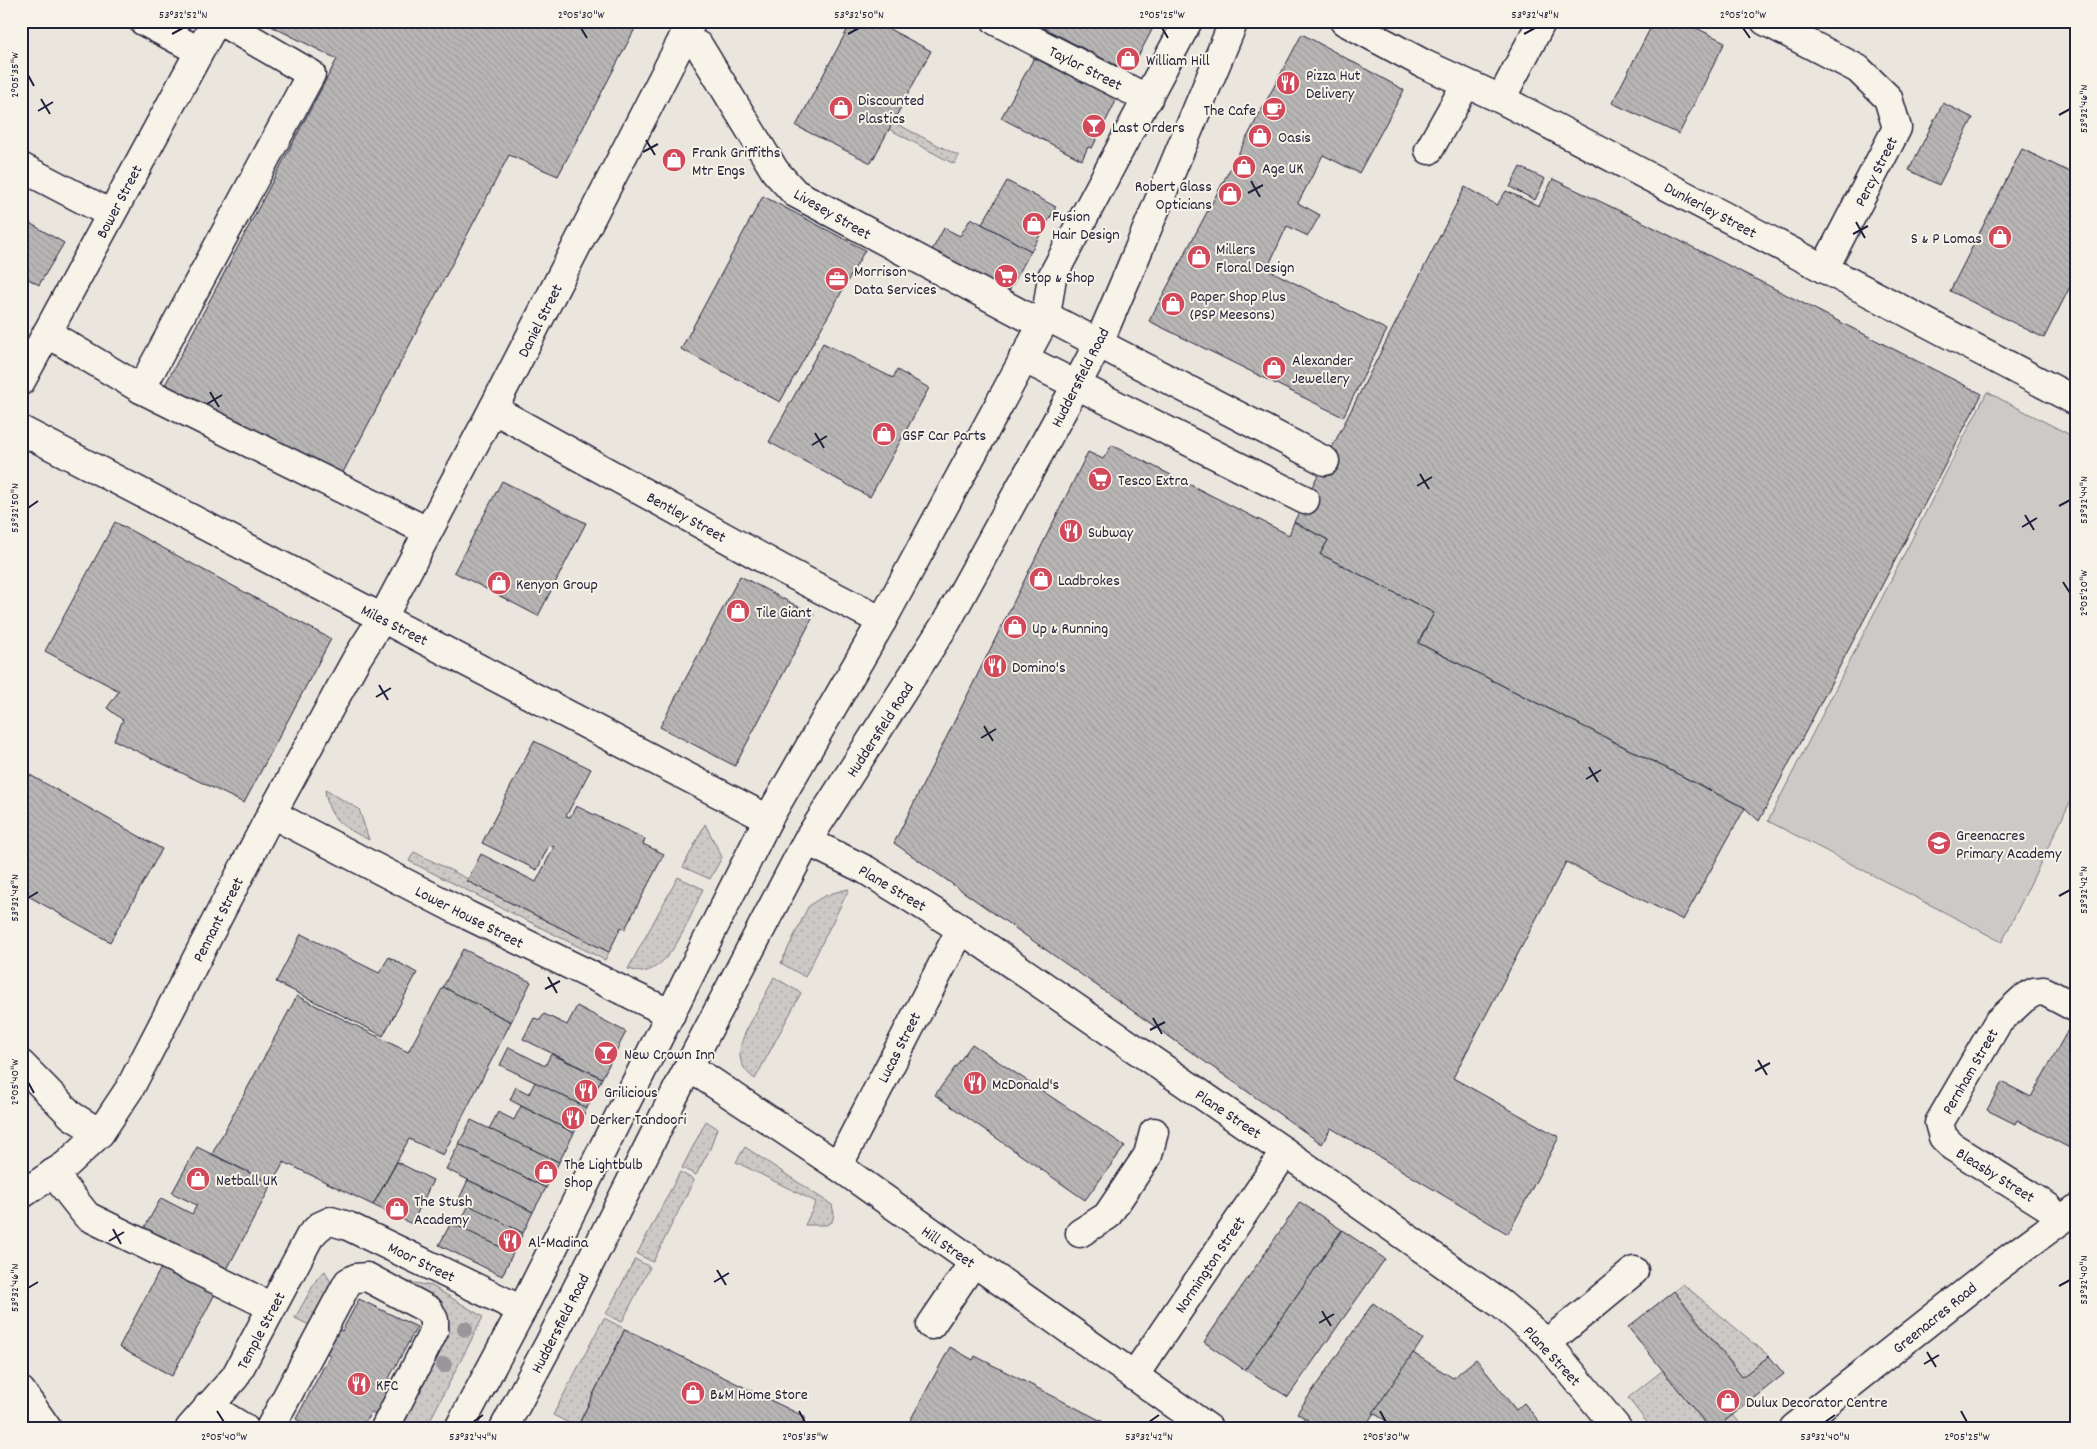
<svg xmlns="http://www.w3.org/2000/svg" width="2097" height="1449" font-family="Dekko,sans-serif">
	<defs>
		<pattern id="grass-dots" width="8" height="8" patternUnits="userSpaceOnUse" patternTransform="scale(1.25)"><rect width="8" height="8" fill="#cdc9c6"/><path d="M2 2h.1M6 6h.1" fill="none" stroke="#b0acab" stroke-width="1.8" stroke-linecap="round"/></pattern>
		<pattern id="building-back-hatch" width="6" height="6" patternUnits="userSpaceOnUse" patternTransform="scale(1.25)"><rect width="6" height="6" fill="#b8b6b5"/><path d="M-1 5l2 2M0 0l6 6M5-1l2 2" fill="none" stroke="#9e9c9d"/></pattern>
	</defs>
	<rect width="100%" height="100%" fill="#eae6de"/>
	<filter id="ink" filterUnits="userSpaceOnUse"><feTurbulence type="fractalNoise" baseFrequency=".02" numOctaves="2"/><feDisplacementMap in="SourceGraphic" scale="10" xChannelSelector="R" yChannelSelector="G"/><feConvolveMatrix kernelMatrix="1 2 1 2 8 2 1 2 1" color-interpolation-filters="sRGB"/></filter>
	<g filter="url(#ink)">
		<!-- grass -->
		<g fill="url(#grass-dots)" stroke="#787680">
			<polygon points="893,122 959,156 954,164 889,129"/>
			<path d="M325 790 359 809 369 840C343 826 329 822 325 790Z"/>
			<polygon points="705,824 722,857 710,879 683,867"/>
			<polygon points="414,852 468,879 467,881 609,952 605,960 409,861"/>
			<path d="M678 877 703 889C691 914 673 967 643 972 639 972 633 970 628 969Z"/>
			<path d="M849 889 805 977 781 963 808 907C820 896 834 892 849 889Z"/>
			<path d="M774 977 801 993 755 1079C729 1060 742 1038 754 1016 761 1003 768 990 774 977Z"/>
			<polygon points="706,1121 717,1128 710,1149 696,1175 682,1168"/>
			<polygon points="745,1147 832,1205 834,1214 832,1222 826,1225 805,1225 816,1202 736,1162"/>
			<polygon points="680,1172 694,1180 653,1262 637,1254"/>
			<polygon points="635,1259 650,1267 622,1322 606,1314"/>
			<polygon points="325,1271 332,1285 311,1326 295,1318 318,1277"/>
			<path d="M404 1281 432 1286 483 1317 426 1428H396L449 1331C451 1302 426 1292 404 1281Z"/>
			<polygon points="1683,1284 1769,1356 1742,1377 1674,1291"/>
			<polygon points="604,1318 625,1329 577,1427 553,1415"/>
			<polygon points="1663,1370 1709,1428 1651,1428 1628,1398"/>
			<polygon points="1733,1415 1739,1422 1732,1428 1716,1428"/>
		</g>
		<!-- green -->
		<polygon fill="#cdc9c6" stroke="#787680" points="1987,392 2076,438 2076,790 2002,942 1768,821"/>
		<!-- building -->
		<g fill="url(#building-back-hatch)" stroke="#22223b">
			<polygon points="268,21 639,21 558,176 509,155 338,482 165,385 337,59 267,24"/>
			<polygon points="852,21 874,21 931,51 871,163 796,126"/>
			<polygon points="1042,21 1150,21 1155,24 1133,66 1123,69 1040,26"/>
			<polygon points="1654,21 1682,21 1725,42 1679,134 1612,103"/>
			<polygon points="1302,34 1404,90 1359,173 1323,155 1298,203 1320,215 1308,236 1287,226 1267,269 1387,330 1343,417 1149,321"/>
			<polygon points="1034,58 1117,99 1092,148 1088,147 1082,160 1001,118"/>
			<polygon points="1943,103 1973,118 1939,185 1909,170"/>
			<polygon points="2022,149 2076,175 2076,275 2044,338 1950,291"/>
			<polygon points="1520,167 1545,179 1535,200 1510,187"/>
			<polygon points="1553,179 1639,220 1982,394 1759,821 1745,808 1418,643 1434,613 1320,554 1328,540 1294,522 1465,187 1497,205 1506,191 1539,206"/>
			<polygon points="1007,181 1056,207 1031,251 982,224"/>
			<polygon points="763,196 865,250 780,402 681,349"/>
			<polygon points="21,218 64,243 39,285 21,275"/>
			<polygon points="971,218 1031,251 1008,293 931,252 944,228 960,236"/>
			<polygon points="823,343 893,378 897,370 929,388 870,497 769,442"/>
			<polygon points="1112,445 1289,535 1294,522 1328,540 1320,554 1434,613 1418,643 1745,808 1683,920 1566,862 1453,1078 1559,1137 1508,1234 1331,1128 1322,1144 894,843 1088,452 1103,459"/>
			<polygon points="502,481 586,523 538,616 454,572"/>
			<polygon points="115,522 331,639 244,803 114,740 123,720 107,708 119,691 45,651"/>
			<polygon points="740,576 814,615 735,766 660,727"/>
			<polygon points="534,741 591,769 566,816 570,817 576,806 645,839 643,844 664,854 625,929 621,927 609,952 467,881 481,854 536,882 554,847 549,845 537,870 482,843"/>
			<polygon points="30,775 162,849 110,942 21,892 21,790"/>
			<polygon points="301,934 379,973 389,957 417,973 383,1036 276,982"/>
			<polygon points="463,949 531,982 511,1022 443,987"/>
			<polygon points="443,987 511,1022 443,1155 409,1139 373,1205 284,1162 272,1184 212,1154 297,996 408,1052"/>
			<polygon points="577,1006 626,1032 602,1078 523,1039 534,1018 540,1020 544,1014 567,1025"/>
			<polygon points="2068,1030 2076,1034 2075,1151 2017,1120 2015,1124 1987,1110 2002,1082 2031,1097"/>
			<polygon points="972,1044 1125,1146 1085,1200 935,1095"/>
			<polygon points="509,1047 545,1066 551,1054 602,1078 587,1108 500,1065"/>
			<polygon points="535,1082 587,1108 574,1133 510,1100 516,1087 529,1094"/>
			<polygon points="521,1106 574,1133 559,1162 489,1129 498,1112 514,1120"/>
			<polygon points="471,1120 559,1162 546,1188 459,1144"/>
			<polygon points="459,1144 546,1188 533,1212 446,1169"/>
			<polygon points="197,1147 272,1184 224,1275 141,1234 161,1198 192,1214 197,1205 172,1193"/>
			<polygon points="397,1162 433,1180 412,1224 373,1205"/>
			<polygon points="468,1180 533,1212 523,1233 458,1201"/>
			<polygon points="1300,1202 1342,1230 1245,1370 1204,1342"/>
			<polygon points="469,1205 523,1233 513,1253 458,1227"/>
			<polygon points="451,1223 513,1253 502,1276 439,1245"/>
			<polygon points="1342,1230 1385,1259 1288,1397 1245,1370"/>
			<polygon points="163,1264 217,1290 172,1376 119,1347"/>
			<polygon points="1674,1291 1742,1377 1769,1356 1784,1374 1716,1428 1709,1428 1628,1327"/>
			<polygon points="359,1299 417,1327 389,1378 397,1383 379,1416 371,1412 362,1428 312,1428 296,1419 330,1355 321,1350 333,1327 342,1331"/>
			<polygon points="1373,1303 1423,1339 1364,1428 1319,1428 1297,1413"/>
			<polygon points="625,1329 805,1417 800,1428 577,1428"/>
			<polygon points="950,1347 973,1360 975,1356 1115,1428 906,1428"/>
			<polygon points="1413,1353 1453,1378 1476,1359 1516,1410 1524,1403 1544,1428 1393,1428 1395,1426 1373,1413"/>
		</g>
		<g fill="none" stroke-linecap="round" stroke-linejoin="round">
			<!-- minor casing -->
			<g stroke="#22223b" stroke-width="31">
				<g id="minor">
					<polyline points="143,21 199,51"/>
					<polyline points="996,21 1148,99"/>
					<polyline points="1344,21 1424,64 1501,99 2076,401"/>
					<polyline points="1765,21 1858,69 1888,98 1897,128 1824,269"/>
					<polyline points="683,38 699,46 775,171 795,193 1042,325"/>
					<polyline points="1501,99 1542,21"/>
					<polyline points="1429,150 1466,84"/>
					<polyline points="21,167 111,214"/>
					<polyline points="1046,316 1325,461"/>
					<polyline points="47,333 141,389 427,531"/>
					<polyline points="1023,358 1305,500"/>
					<polyline points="21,381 216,21"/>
					<polyline points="141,389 311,74 220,21"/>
					<polyline points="493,409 782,569 882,621"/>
					<polyline points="21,430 768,819"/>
					<polyline points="272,814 467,915 671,1014"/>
					<polyline points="807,841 866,870 961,929 1285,1152 1501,1304 1547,1343 1617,1428"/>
					<polyline points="21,1064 72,1116 100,1133"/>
					<polyline points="688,1068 706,1078 838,1166 1208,1428"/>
					<polyline points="838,1166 961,929"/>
					<polyline points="53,1173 87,1216 272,1307"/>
					<polyline points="21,1195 67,1164 100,1133 130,1088 266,824 357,658 383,617 493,409 692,21"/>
					<polyline points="2060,1221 2048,1207 1953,1147 1943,1137 1939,1123 1998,1022 2023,999 2034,992 2044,991 2076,1008"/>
					<polyline points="1080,1233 1107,1216 1148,1155 1154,1132"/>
					<polyline points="931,1325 973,1263"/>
					<polyline points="1547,1343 1634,1271"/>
					<polyline points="1134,1376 1285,1152"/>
					<polyline points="21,1391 47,1428"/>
					<polyline points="208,1406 244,1428"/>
					<polyline points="190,1428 235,1377 310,1236 320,1226 331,1221 348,1226 522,1310"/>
					<polyline points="270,1428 348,1282 356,1278 367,1277 429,1310 434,1320 434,1331 385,1428"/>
					<polyline points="1794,1428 1999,1266 2076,1209"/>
				</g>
			</g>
			<!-- major casing -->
			<g stroke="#22223b" stroke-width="31">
				<g id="major">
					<polyline points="459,1428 522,1310 768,819 882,621 1042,325 1046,316 1052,277 1188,21"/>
					<polyline points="504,1428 550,1342 688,1068 807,841 946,623 1076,386 1099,342 1130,270 1234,21"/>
				</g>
			</g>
			<!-- minor -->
			<use href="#minor" stroke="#f7f3e8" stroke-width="28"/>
			<!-- major -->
			<use href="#major" stroke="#f7f3e8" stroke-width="28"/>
		</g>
		<!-- trees -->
		<g fill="#98969b">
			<circle cx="465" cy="1329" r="8"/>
			<circle cx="444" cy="1365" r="8"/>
		</g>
	</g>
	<!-- ticks -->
	<path fill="none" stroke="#22223b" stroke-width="2" d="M581 28 587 38M1162 28 1168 38M1743 28 1750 38M172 34 183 28M848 34 859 28M1524 34 1535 28M28 75 34 86M41 99 50 114M38 111 53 102M2059 115 2070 109M646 140 655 155M643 152 658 144M1251 181 1260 197M1248 193 1263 185M1856 222 1865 238M1853 234 1868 226M210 392 219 407M207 404 222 395M815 433 824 448M812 445 827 436M1420 474 1429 489M1417 486 1432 477M2059 506 2070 500M28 508 38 501M2025 515 2034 530M2022 527 2037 518M2063 582 2070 593M379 685 388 700M376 697 391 688M984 726 993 741M981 738 996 729M1589 767 1598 782M1586 779 1601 770M2059 896 2070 890M28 898 38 892M548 977 557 993M545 989 560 981M1153 1018 1162 1034M1150 1030 1165 1022M1758 1060 1767 1075M1755 1071 1770 1063M28 1082 34 1093M113 1229 121 1244M109 1241 124 1232M717 1270 726 1285M714 1282 729 1273M2059 1286 2070 1280M28 1288 38 1282M1322 1311 1331 1326M1319 1323 1334 1314M1927 1352 1936 1367M1924 1364 1939 1355M217 1411 224 1422M799 1411 805 1422M1380 1411 1386 1422M1961 1411 1967 1422M473 1422 483 1415M1149 1422 1159 1415M1825 1422 1835 1415"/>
	<!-- icons -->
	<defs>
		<g id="shop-disc" transform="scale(1.25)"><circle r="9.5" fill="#d1495b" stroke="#f7f3e8"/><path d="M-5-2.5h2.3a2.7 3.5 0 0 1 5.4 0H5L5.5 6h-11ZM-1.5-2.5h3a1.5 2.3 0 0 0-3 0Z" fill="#fff"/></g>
		<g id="restaurant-disc" transform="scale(1.25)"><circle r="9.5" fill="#d1495b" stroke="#f7f3e8"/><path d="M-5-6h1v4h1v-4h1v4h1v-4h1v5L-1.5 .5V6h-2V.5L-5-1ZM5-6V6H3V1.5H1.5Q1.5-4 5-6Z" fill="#fff"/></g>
		<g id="cafe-disc" transform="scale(1.25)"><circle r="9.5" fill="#d1495b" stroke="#f7f3e8"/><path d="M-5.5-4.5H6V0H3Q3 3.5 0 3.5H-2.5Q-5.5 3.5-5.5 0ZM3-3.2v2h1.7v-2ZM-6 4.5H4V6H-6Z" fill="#fff"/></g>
		<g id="bar-disc" transform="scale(1.25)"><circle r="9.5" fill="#d1495b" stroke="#f7f3e8"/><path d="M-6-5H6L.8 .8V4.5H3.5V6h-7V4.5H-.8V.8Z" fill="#fff"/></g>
		<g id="supermarket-disc" transform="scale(1.25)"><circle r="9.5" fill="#d1495b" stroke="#f7f3e8"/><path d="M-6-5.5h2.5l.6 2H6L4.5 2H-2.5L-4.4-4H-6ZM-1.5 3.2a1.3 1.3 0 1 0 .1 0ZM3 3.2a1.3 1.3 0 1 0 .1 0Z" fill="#fff"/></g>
		<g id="office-disc" transform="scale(1.25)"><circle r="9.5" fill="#d1495b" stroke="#f7f3e8"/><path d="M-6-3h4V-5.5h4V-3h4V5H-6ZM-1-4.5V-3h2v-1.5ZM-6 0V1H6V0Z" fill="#fff"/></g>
		<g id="school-disc" transform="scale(1.25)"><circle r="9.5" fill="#d1495b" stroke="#f7f3e8"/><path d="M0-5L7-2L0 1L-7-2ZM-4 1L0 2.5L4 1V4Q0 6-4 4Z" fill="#fff"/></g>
	</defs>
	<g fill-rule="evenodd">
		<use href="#shop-disc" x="1128" y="59"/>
		<use href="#restaurant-disc" x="1288" y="83"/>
		<use href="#shop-disc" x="841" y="108"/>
		<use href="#cafe-disc" x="1274" y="109"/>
		<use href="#bar-disc" x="1094" y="126"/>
		<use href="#shop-disc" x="1260" y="136"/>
		<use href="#shop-disc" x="674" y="160"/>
		<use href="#shop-disc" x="1244" y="167"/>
		<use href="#shop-disc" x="1230" y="194"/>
		<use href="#shop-disc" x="1034" y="224"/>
		<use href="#shop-disc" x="2000" y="237"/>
		<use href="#shop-disc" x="1199" y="257"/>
		<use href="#supermarket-disc" x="1006" y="276"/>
		<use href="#office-disc" x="837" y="279"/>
		<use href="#shop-disc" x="1173" y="304"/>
		<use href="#shop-disc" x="1274" y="368"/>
		<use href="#shop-disc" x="884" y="434"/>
		<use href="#supermarket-disc" x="1100" y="479"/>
		<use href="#restaurant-disc" x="1071" y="531"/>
		<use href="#shop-disc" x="1041" y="579"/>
		<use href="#shop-disc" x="499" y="583"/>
		<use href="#shop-disc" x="738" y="611"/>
		<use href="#shop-disc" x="1015" y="627"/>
		<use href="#restaurant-disc" x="995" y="666"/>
		<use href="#school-disc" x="1939" y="843"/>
		<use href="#bar-disc" x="606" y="1053"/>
		<use href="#restaurant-disc" x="975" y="1083"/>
		<use href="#restaurant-disc" x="586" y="1091"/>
		<use href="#restaurant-disc" x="573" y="1118"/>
		<use href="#shop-disc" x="546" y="1172"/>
		<use href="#shop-disc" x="198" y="1179"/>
		<use href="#shop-disc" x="397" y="1209"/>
		<use href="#restaurant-disc" x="510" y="1241"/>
		<use href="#restaurant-disc" x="359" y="1384"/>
		<use href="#shop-disc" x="693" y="1393"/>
		<use href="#shop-disc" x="1728" y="1401"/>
	</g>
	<g text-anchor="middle" stroke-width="4" stroke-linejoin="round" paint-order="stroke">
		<!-- poi labels -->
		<g font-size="16" fill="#22223b" stroke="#f7f3e8" text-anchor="start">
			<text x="1146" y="65">William Hill</text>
			<text x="1306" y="80">Pizza Hut<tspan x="1306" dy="18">Delivery</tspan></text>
			<text x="858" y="105">Discounted<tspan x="858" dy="18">Plastics</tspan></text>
			<text x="1256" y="115" text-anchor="end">The Cafe</text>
			<text x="1112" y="132">Last Orders</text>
			<text x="1278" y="142">Oasis</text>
			<text x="692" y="157">Frank Griffiths<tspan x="692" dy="18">Mtr Engs</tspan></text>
			<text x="1262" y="173">Age UK</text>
			<text x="1212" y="191" text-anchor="end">Robert Glass<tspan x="1212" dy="18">Opticians</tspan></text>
			<text x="1052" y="221">Fusion<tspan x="1052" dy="18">Hair Design</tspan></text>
			<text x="1982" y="243" text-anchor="end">S &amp; P Lomas</text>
			<text x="1216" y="254">Millers<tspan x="1216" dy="18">Floral Design</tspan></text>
			<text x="854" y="276">Morrison<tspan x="854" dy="18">Data Services</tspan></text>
			<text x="1024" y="282">Stop &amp; Shop</text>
			<text x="1190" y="301">Paper Shop Plus<tspan x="1190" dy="18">(PSP Meesons)</tspan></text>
			<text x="1292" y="365">Alexander<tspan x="1292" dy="18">Jewellery</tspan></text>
			<text x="902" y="440">GSF Car Parts</text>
			<text x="1118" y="485">Tesco Extra</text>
			<text x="1088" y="537">Subway</text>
			<text x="1058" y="585">Ladbrokes</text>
			<text x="516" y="589">Kenyon Group</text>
			<text x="756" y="617">Tile Giant</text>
			<text x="1032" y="633">Up &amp; Running</text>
			<text x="1012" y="672">Domino's</text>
			<text x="1956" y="840">Greenacres<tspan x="1956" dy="18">Primary Academy</tspan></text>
			<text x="624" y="1059">New Crown Inn</text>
			<text x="992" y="1089">McDonald's</text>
			<text x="604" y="1097">Grilicious</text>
			<text x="590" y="1124">Derker Tandoori</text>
			<text x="564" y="1169">The Lightbulb<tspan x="564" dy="18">Shop</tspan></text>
			<text x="216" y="1185">Netball UK</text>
			<text x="414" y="1206">The Stush<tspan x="414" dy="18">Academy</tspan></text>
			<text x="528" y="1247">Al-Madina</text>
			<text x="376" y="1390">KFC</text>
			<text x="710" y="1399">B&amp;M Home Store</text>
			<text x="1746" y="1407">Dulux Decorator Centre</text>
		</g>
		<!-- street labels -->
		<g font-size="16" fill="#22223b" stroke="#f7f3e8">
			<text transform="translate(1086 67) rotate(27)" y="6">Taylor Street</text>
			<text transform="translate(1875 171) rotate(-63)" y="6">Percy Street</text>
			<text transform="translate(118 201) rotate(-62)" y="6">Bower Street</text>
			<text transform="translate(1711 209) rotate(28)" y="6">Dunkerley Street</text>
			<text transform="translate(833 213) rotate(30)" y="6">Livesey Street</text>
			<text transform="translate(539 320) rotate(-63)" y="6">Daniel Street</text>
			<text transform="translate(1079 377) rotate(-63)" y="6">Huddersfield Road</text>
			<text transform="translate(687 516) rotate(29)" y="6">Bentley Street</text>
			<text transform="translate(395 624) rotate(27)" y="6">Miles Street</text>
			<text transform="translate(879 729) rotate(-57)" y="6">Huddersfield Road</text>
			<text transform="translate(893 887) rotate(31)" y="6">Plane Street</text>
			<text transform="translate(470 916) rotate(27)" y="6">Lower House Street</text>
			<text transform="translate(217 919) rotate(-63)" y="6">Pennant Street</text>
			<text transform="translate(898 1047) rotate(-63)" y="6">Lucas Street</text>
			<text transform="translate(1969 1071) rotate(-60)" y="6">Pernham Street</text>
			<text transform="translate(1229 1113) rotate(34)" y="6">Plane Street</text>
			<text transform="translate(1996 1174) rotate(32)" y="6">Bleasby Street</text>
			<text transform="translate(949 1246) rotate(35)" y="6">Hill Street</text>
			<text transform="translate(422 1261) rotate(26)" y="6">Moor Street</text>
			<text transform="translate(1209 1264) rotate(-56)" y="6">Normington Street</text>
			<text transform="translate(1934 1317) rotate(-39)" y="6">Greenacres Road</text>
			<text transform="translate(559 1323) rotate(-63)" y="6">Huddersfield Road</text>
			<text transform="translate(260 1330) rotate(-62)" y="6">Temple Street</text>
			<text transform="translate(1553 1355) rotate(47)" y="6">Plane Street</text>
		</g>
	</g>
	<!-- margin -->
	<rect width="2097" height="1449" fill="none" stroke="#f7f3e8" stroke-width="55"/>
	<rect x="28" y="28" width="2042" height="1394" fill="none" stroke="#22223b" stroke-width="2"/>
	<g font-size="12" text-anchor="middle" fill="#22223b">
		<text x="183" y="18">53°32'52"N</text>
		<text x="581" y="18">2°05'30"W</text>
		<text x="859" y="18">53°32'50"N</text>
		<text x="1162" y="18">2°05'25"W</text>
		<text x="1535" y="18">53°32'48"N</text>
		<text x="1743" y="18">2°05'20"W</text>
		<text transform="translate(14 75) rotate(-90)" y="4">2°05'35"W</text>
		<text transform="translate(2083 109) rotate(-90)" y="4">53°32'46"N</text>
		<text transform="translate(2083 500) rotate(-90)" y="4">53°32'44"N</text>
		<text transform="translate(14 508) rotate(-90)" y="4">53°32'50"N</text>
		<text transform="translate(2083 593) rotate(-90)" y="4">2°05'20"W</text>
		<text transform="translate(2083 890) rotate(-90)" y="4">53°32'42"N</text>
		<text transform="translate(14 898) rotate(-90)" y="4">53°32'48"N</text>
		<text transform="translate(14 1082) rotate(-90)" y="4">2°05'40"W</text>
		<text transform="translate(2083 1280) rotate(-90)" y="4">53°32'40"N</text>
		<text transform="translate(14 1288) rotate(-90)" y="4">53°32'46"N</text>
		<text x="224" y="1440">2°05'40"W</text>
		<text x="473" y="1440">53°32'44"N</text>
		<text x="805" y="1440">2°05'35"W</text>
		<text x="1149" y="1440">53°32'42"N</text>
		<text x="1386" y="1440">2°05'30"W</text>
		<text x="1825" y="1440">53°32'40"N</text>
		<text x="1967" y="1440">2°05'25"W</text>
	</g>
</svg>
